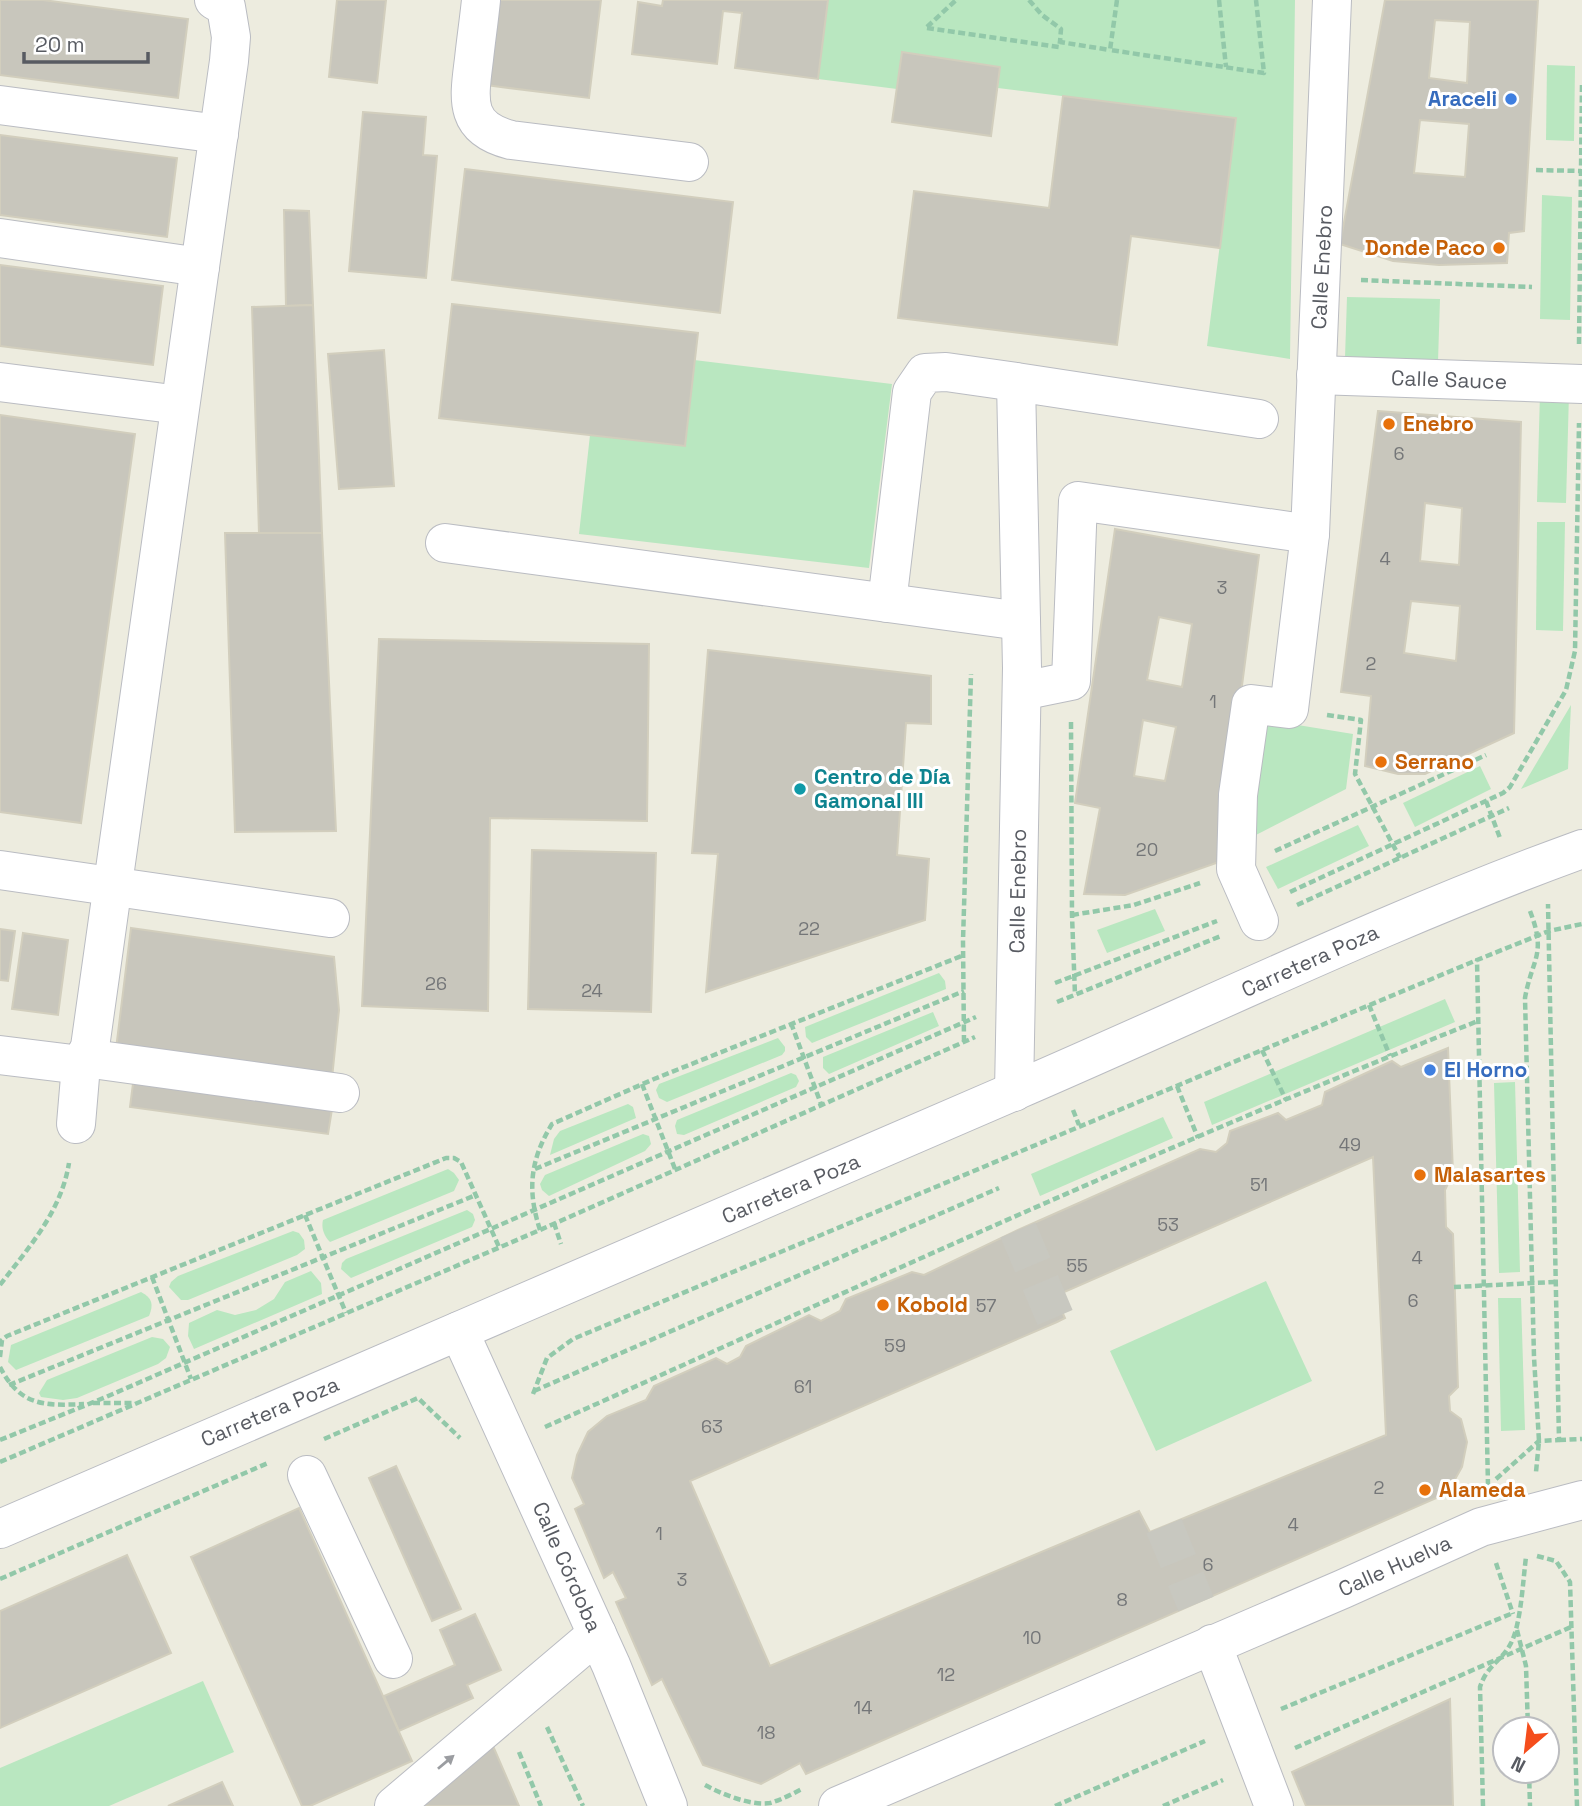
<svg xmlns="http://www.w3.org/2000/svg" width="1582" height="1806" font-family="'Space Grotesk',sans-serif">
	<rect width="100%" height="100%" fill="#edecdf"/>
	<!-- green -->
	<g fill="#b9e7c0">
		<polygon points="828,0 1295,0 1290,359 1207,346 1236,118 998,88 1000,67 902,52 897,89 818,79"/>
		<polygon points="1547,65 1575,66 1574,141 1546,140"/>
		<polygon points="1542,195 1572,197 1570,320 1540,319"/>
		<polygon points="1347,297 1440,299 1438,361 1345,358"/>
		<polygon points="694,360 892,384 869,568 579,534 590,435 685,446"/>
		<polygon points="1540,393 1569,393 1566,503 1537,502"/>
		<polygon points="1537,522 1565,522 1563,631 1536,630"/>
		<polygon points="1571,705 1568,769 1521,789"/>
		<polygon points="1261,719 1353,734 1346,789 1254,836"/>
		<polygon points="1480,766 1491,789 1415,827 1403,803"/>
		<polygon points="1358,825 1369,846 1278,889 1266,867"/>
		<polygon points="1155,909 1165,931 1107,953 1097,930"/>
		<polygon points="939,973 945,981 946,989 812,1043 806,1037 805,1027"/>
		<polygon points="1445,999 1455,1022 1212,1125 1204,1102"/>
		<polygon points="933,1012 939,1026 829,1074 823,1068 823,1057"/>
		<polygon points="778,1038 785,1047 785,1051 782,1055 667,1102 659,1098 656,1090 659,1084"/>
		<polygon points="791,1073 796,1075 799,1081 796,1087 684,1135 677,1134 675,1126 677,1120"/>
		<polygon points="1515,1082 1520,1272 1499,1273 1494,1083"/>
		<polygon points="628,1104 633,1107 636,1118 550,1155 554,1139 560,1131"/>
		<polygon points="1163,1117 1173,1138 1040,1196 1031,1174"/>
		<polygon points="643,1134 649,1136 651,1144 645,1151 549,1196 542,1190 540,1184 545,1175"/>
		<path d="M448 1169 454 1173 459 1180 454 1191 330 1242C324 1236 321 1228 323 1220Z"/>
		<polygon points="467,1210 473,1214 475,1220 472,1227 351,1278 341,1269 342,1263 346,1259"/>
		<polygon points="293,1231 299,1233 304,1240 305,1249 297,1255 188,1300 181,1300 169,1287 171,1282 178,1276"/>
		<polygon points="311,1271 321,1283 322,1294 194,1349 188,1336 189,1323 217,1310 235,1315 256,1310 274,1299 285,1282"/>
		<polygon points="1266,1281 1312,1381 1156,1451 1110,1351"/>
		<path d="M141 1292C152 1298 154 1304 149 1316L16 1370 8 1362 11 1345Z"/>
		<polygon points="1498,1298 1521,1298 1525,1430 1501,1431"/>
		<polygon points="152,1337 163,1339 170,1347 166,1358 158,1364 77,1398 63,1400 41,1397 39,1393 47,1380"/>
		<polygon points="203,1681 234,1752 109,1806 0,1806 0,1768"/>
	</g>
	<!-- building -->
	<g fill="#c8c6bc" stroke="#d2cebd" stroke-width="2" fill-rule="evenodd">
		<polygon points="0,0 43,0 188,19 178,98 0,75"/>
		<polygon points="337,0 386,0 377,83 329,77"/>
		<polygon points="495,0 601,0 589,98 485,85"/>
		<polygon points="663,0 828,0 818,79 735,68 742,13 723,11 717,64 632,54 638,2 662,6"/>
		<path d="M1385 0H1538L1524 231 1509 233 1507 263 1439 265 1393 261 1340 244ZM1435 20 1470 22 1467 83 1429 78ZM1420 120 1469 124 1465 177 1414 173Z"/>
		<polygon points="902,52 1000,67 991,136 892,122"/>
		<polygon points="1063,96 1236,118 1220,248 1131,236 1117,345 898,318 914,191 1049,208"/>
		<polygon points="363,112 426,117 423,155 437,156 426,278 349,271"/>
		<polygon points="0,135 177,158 167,237 0,215"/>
		<polygon points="465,169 733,202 720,313 452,280"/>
		<polygon points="284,210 309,211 313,305 286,306"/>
		<polygon points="0,265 163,286 153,365 0,346"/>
		<polygon points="452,304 698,333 685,446 439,418"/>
		<polygon points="313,305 322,533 259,533 252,307"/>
		<polygon points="384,350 394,486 339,489 328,354"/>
		<path d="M1378 411 1521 422 1514 733 1425 774H1398L1365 766 1371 696 1341 692ZM1425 503 1462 508 1459 565 1420 561ZM1411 601 1460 606 1456 661 1404 653Z"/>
		<polygon points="0,415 135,434 81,823 0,812"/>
		<path d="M1115 529 1259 555 1219 862 1125 895 1084 894 1100 808 1075 803ZM1159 617 1192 624 1182 687 1147 680ZM1143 720 1176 727 1165 781 1134 776Z"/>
		<polygon points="225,533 322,533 336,831 235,832"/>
		<polygon points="379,639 649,644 647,821 490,818 488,1011 362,1006"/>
		<polygon points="708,650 931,676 931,724 906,723 897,855 929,859 925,920 706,992 718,854 692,853"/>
		<polygon points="532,850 656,853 651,1012 528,1009"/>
		<polygon points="131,928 334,957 339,1010 332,1078 116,1049"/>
		<polygon points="0,929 15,931 8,981 0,980"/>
		<polygon points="23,933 68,940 58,1015 12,1009"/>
		<path d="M1448 1048 1453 1173 1445 1190 1446 1227 1453 1234 1458 1387 1449 1396 1450 1411 1461 1419 1467 1442 1462 1467 1453 1483 1441 1496 806 1774 800 1763 761 1784 703 1765 662 1679 652 1685 616 1602 626 1598 613 1572 604 1578 575 1509 584 1504 572 1478 577 1455 588 1432 607 1416 646 1400 654 1386 716 1358 727 1364 740 1357 746 1346 809 1315 821 1321 840 1311 846 1299 912 1272 924 1275 1018 1230 1200 1149 1216 1152 1227 1143 1230 1131 1278 1113 1286 1120 1322 1105 1325 1092 1392 1061 1401 1067ZM1373 1157 1386 1435 1150 1532 1139 1511 770 1666 690 1481 1057 1322 1065 1318 1055 1296Z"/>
		<polygon points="134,1076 333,1103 328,1134 130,1107"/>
		<polygon points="396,1466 461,1609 432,1621 369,1478"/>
		<polygon points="299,1508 412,1761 310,1806 302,1806 191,1557"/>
		<polygon points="127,1555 171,1653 0,1728 0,1611"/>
		<polygon points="475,1614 501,1670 467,1685 473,1698 399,1731 384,1696 455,1665 440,1630"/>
		<polygon points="1450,1699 1453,1806 1306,1806 1292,1772"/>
		<polygon points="490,1739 519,1806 412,1806"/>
		<polygon points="222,1782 233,1806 168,1806"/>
	</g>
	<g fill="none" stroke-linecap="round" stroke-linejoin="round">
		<!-- minor-tunnel -->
		<g stroke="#c8c8c0" stroke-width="38" stroke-dasharray="38 19" stroke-linecap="butt">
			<polyline points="1018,1230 1057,1322"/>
			<polyline points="1164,1526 1196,1604"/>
		</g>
		<!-- minor casing -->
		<g stroke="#babcc2" stroke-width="40">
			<g id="minor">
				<path d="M481 0C479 20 476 40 474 59 469 99 463 128 511 140L689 162"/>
				<polyline points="0,105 219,134"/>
				<polyline points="0,238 200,267"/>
				<polyline points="1316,375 1582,384"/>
				<polyline points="0,382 180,405"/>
				<polyline points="445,543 1021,621"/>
				<polyline points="887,603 912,392 925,373 946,372 1016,382"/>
				<polyline points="1022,691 1071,681 1078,501 1310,534"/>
				<polyline points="0,870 330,918"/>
				<polyline points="1259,921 1236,869 1238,795 1251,704 1289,709 1310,534 1332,0"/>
				<polyline points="0,1055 81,1065 90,1047 229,61 231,37 226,7 214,0"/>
				<polyline points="85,1058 340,1093"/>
				<polyline points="1014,1092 1022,668 1016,382 1259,419"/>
				<polyline points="76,1124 81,1065"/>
				<polyline points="459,1331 611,1665 668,1806"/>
				<polyline points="307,1475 393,1659"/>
				<path d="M0 1529C339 1382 678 1237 1017 1090 1205 1009 1389 919 1582 849"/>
				<polyline points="1212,1644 1274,1806"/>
				<polyline points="394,1806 597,1634"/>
				<polyline points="838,1806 1343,1589 1481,1527 1582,1500"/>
			</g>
		</g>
		<!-- path -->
		<g stroke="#92c8a9" stroke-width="4.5" stroke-dasharray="7 3.5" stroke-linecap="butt">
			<polyline points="1029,0 1042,15 1061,29 1060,42"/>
			<polyline points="1117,0 1110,50 1264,73 1256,0"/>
			<polyline points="1219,0 1226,67"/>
			<polyline points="927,27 956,0"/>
			<polyline points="927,28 1059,47 1060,42 1110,50"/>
			<polyline points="1536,170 1581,171"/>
			<polyline points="1361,280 1532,287"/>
			<polyline points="1579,344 1582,83"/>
			<polyline points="1327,715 1361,720 1355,774 1400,858"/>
			<polyline points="1071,722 1072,915 1075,995"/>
			<polyline points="1486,801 1500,838"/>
			<polyline points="1275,851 1486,755"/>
			<polyline points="1290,892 1503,793 1510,787 1566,690 1575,651 1579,423"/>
			<polyline points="1297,905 1509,808"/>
			<path d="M1530 911C1547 955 1532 958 1525 998L1534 1357 1539 1441 1536 1472"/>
			<polyline points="1072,915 1134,905 1200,883"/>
			<polyline points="1055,983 1217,921"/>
			<polyline points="1057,1002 1221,936"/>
			<polyline points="1369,1005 1390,1056"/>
			<polyline points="791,1023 821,1104"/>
			<polyline points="964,1042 963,941 971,674"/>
			<polyline points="1262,1050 1286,1100"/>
			<polyline points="642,1084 675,1169"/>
			<polyline points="1177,1086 1198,1138"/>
			<polyline points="1073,1110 1079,1125"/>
			<polyline points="535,1169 964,991"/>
			<polyline points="305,1215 346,1313"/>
			<polyline points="554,1223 561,1244"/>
			<path d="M540 1230C527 1190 530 1160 552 1124L654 1079 964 955"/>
			<polyline points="152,1277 191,1379"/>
			<path d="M0 1285C29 1247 61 1212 69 1163"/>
			<polyline points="1454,1287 1555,1282"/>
			<polyline points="0,1357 2,1340 7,1336 446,1158 454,1158 461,1162 499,1247"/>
			<path d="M0 1367C20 1406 44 1406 84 1404"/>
			<polyline points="9,1385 476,1195"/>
			<polyline points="534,1391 999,1188"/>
			<polyline points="533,1394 547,1358 573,1339 1477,960"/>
			<polyline points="93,1403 133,1403"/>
			<path d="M545 1427C854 1289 1162 1146 1478 1021"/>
			<polyline points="324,1439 418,1398 460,1438"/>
			<polyline points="0,1440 106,1397 976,1017"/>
			<polyline points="1559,1440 1582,1439"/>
			<polyline points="0,1462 540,1230 975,1037"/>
			<polyline points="1496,1479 1539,1441 1559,1440 1548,904"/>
			<polyline points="1488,1486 1477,960 1549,931 1582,924"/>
			<polyline points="1537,1556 1556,1561 1570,1582 1577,1806"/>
			<polyline points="1496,1563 1513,1614"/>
			<polyline points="0,1579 268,1463"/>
			<polyline points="1517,1630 1526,1666 1528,1729"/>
			<polyline points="1281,1709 1513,1613"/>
			<polyline points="547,1727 583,1806"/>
			<polyline points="1295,1748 1571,1627"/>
			<polyline points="519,1752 541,1806"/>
			<polyline points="1529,1771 1530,1806"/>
			<path d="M705 1785C722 1794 750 1806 770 1803 781 1800 792 1794 802 1789"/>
			<polyline points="1055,1806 1205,1741"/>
			<polyline points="1163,1806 1223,1780"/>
			<path d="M1483 1806 1480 1687C1487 1665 1502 1661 1511 1643 1521 1624 1523 1580 1526 1557"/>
		</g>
		<!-- minor -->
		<use href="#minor" stroke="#fff" stroke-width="38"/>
	</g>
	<!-- one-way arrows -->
	<defs><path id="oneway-solid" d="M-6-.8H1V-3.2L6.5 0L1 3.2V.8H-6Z" transform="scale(1.75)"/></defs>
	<use fill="#9b9da1" href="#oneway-solid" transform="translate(446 1762) rotate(-40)"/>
	<!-- markers -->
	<g fill="#3f7fe0" stroke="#fff" stroke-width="2.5">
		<circle cx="1511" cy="99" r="7"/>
		<circle cx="1430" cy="1070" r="7"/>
	</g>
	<g fill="#e8710a" stroke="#fff" stroke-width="2.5">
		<circle cx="1499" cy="248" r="7"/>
		<circle cx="1389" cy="424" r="7"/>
		<circle cx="1381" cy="762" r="7"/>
		<circle cx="1420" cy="1175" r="7"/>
		<circle cx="883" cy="1305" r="7"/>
		<circle cx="1425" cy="1490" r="7"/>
	</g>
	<circle fill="#0f9aa8" stroke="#fff" stroke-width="2.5" cx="800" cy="789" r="7"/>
	<g text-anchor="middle" stroke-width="6" stroke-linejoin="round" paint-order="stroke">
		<!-- number labels -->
		<g font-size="18" fill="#747678">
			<text x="1399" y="460">6</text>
			<text x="1385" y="565">4</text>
			<text x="1222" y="594">3</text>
			<text x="1371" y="670">2</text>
			<text x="1213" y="708">1</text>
			<text x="1147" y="856">20</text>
			<text x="809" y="935">22</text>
			<text x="436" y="990">26</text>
			<text x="592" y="997">24</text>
			<text x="1350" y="1151">49</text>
			<text x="1259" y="1191">51</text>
			<text x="1168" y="1231">53</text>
			<text x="1417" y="1264">4</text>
			<text x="1077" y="1272">55</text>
			<text x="1413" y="1307">6</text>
			<text x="986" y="1312">57</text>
			<text x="895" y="1352">59</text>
			<text x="803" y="1393">61</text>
			<text x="712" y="1433">63</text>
			<text x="1379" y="1494">2</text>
			<text x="1293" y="1531">4</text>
			<text x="659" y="1540">1</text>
			<text x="1208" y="1571">6</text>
			<text x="682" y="1586">3</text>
			<text x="1122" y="1606">8</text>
			<text x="1032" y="1644">10</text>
			<text x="946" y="1681">12</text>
			<text x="863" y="1714">14</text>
			<text x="766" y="1739">18</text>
		</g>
		<!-- shop labels -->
		<g font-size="21" font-weight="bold" fill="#366cbe" stroke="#fff" text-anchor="end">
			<text x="1497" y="106">Araceli</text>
			<text x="1444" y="1077" text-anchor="start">El Horno</text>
		</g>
		<!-- food labels -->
		<g font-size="21" font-weight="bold" fill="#c56008" stroke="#fff" text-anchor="start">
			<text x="1485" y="255" text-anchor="end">Donde Paco</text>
			<text x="1403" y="431">Enebro</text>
			<text x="1395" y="769">Serrano</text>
			<text x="1434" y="1182">Malasartes</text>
			<text x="897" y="1312">Kobold</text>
			<text x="1439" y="1497">Alameda</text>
		</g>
		<!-- street labels -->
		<g font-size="21" fill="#585b62" stroke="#fff">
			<text transform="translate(1322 267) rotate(-87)" y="7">Calle Enebro</text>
			<text transform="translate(1449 380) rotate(2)" y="7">Calle Sauce</text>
			<text transform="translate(1018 891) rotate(-89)" y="7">Calle Enebro</text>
			<text transform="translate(1310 961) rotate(-24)" y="7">Carretera Poza</text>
			<text transform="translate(791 1189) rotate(-23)" y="7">Carretera Poza</text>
			<text transform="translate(270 1412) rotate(-23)" y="7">Carretera Poza</text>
			<text transform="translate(1395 1566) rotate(-24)" y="7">Calle Huelva</text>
			<text transform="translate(567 1567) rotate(66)" y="7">Calle Córdoba</text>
		</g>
		<!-- culture labels -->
		<g font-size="21" font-weight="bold" fill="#0d838f" stroke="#fff" text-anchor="start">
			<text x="814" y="784">Centro de Día<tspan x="814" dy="24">Gamonal III</tspan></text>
		</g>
	</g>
	<!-- north arrow -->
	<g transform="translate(1526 1750) rotate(208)"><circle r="33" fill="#ffffff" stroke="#bcbdc0" stroke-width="2"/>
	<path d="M0-5L12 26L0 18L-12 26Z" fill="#f54d1c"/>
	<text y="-10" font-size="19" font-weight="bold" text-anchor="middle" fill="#585b62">N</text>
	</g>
	<!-- scale -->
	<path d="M24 52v10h124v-10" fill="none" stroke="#585b62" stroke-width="3.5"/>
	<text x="35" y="52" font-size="21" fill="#585b62" stroke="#ffffff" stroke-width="5" paint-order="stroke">20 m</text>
</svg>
